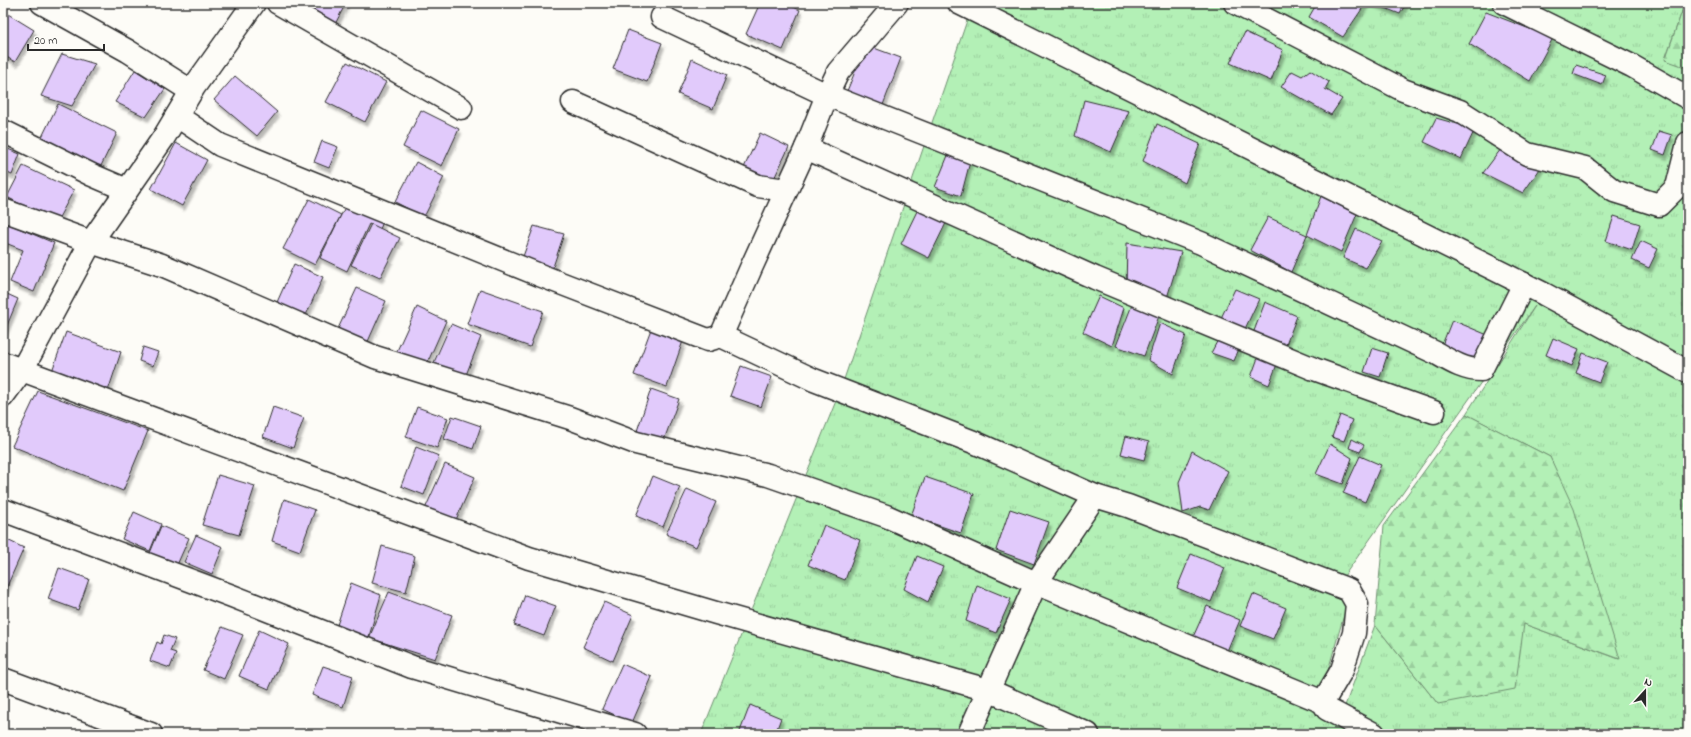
<svg xmlns="http://www.w3.org/2000/svg" width="1691" height="737" font-family="'Indie Flower',sans-serif">
	<defs>
		<pattern id="grass-tufts" width="24" height="20" patternUnits="userSpaceOnUse"><rect width="24" height="20" fill="#b3f0b6"/><path d="M3 7l-1-3M5 7V3M7 7l1-3M15 17l-1-3M17 17v-4M19 17l1-3" fill="none" stroke="#9ace9d"/></pattern>
		<pattern id="forest-firs" width="22" height="20" patternUnits="userSpaceOnUse"><rect width="22" height="20" fill="#b3f0b6"/><path d="M5 1l3.5 6h-7zM16 11l3.5 6h-7z" fill="#9ace9d"/></pattern>
		<filter id="shadow"><feDropShadow dx="2.5" dy="4.5" stdDeviation="1" flood-color="#0004"/></filter>
	</defs>
	<rect width="100%" height="100%" fill="#fdfcf7"/>
	<filter id="ink" filterUnits="userSpaceOnUse"><feTurbulence type="fractalNoise" baseFrequency=".025" numOctaves="2"/><feDisplacementMap in="SourceGraphic" scale="8" xChannelSelector="R" yChannelSelector="G"/><feConvolveMatrix kernelMatrix="1 2 1 2 8 2 1 2 1" color-interpolation-filters="sRGB"/></filter>
	<g filter="url(#ink)">
		<!-- grass -->
		<path fill="url(#grass-tufts)" stroke="#6f8e70" fill-rule="evenodd" d="M973 3H1685L1665 59 1688 68V734H701L840 391ZM1535 306 1466 414 1550 457 1619 659 1524 624 1438 704 1375 625 1339 722 1323 688 1348 601 1332 593Z"/>
		<!-- forest -->
		<g fill="url(#forest-firs)" stroke="#6f8e70">
			<polygon points="1685,3 1688,3 1688,68 1665,60"/>
			<polygon points="1466,414 1550,457 1574,509 1620,659 1524,624 1515,689 1438,704 1375,625 1384,526"/>
		</g>
		<!-- building -->
		<g fill="#e1cafb" stroke="#2b2b2b" filter="url(#shadow)">
			<polygon points="316,3 346,3 332,30 309,16"/>
			<polygon points="760,3 785,3 800,10 783,50 746,34"/>
			<polygon points="1317,3 1366,3 1343,37 1309,17"/>
			<polygon points="1372,3 1406,3 1400,14"/>
			<polygon points="3,11 34,30 15,62 3,55"/>
			<polygon points="1486,12 1553,38 1530,81 1469,44"/>
			<polygon points="628,30 662,43 647,82 613,69"/>
			<polygon points="1245,32 1283,50 1271,81 1230,63"/>
			<polygon points="866,45 901,58 883,105 847,91"/>
			<polygon points="62,54 95,64 72,106 41,96"/>
			<polygon points="692,59 727,75 713,109 678,94"/>
			<polygon points="347,62 386,82 365,122 326,102"/>
			<polygon points="1576,65 1606,75 1602,85 1573,74"/>
			<polygon points="135,70 165,89 146,117 115,102"/>
			<polygon points="1310,70 1329,82 1325,89 1342,99 1331,115 1281,87 1292,71 1302,76"/>
			<polygon points="235,76 277,112 257,136 214,100"/>
			<polygon points="1084,100 1129,111 1111,152 1075,136"/>
			<polygon points="58,104 117,133 99,170 40,141"/>
			<polygon points="421,110 459,129 442,166 403,147"/>
			<polygon points="1436,118 1475,129 1461,159 1424,142"/>
			<polygon points="1157,124 1200,144 1185,183 1143,161"/>
			<polygon points="1659,131 1672,135 1665,155 1652,150"/>
			<polygon points="760,133 789,147 771,185 742,172"/>
			<polygon points="322,141 338,147 329,168 314,162"/>
			<polygon points="176,143 207,160 182,206 151,189"/>
			<polygon points="3,147 20,154 12,175 3,171"/>
			<polygon points="1501,149 1542,166 1523,193 1483,173"/>
			<polygon points="949,153 971,158 961,196 935,187"/>
			<polygon points="416,162 444,177 424,217 395,202"/>
			<polygon points="23,166 74,190 56,223 7,197"/>
			<polygon points="1321,196 1357,214 1341,252 1307,235"/>
			<polygon points="309,199 341,215 315,265 283,249"/>
			<polygon points="346,205 383,222 380,229 369,224 347,271 320,258"/>
			<polygon points="919,207 947,221 929,258 901,244"/>
			<polygon points="1614,216 1640,224 1632,250 1606,241"/>
			<polygon points="1268,217 1307,235 1291,272 1250,250"/>
			<polygon points="4,222 54,243 34,292 10,282 23,250 3,242 3,225"/>
			<polygon points="371,224 400,238 380,278 351,265"/>
			<polygon points="534,226 564,234 551,273 521,262"/>
			<polygon points="1356,229 1382,241 1366,268 1343,258"/>
			<polygon points="1641,241 1658,249 1649,268 1632,260"/>
			<polygon points="1127,243 1181,252 1166,301 1126,289"/>
			<polygon points="294,264 323,277 303,322 274,309"/>
			<polygon points="357,288 386,301 366,346 336,333"/>
			<polygon points="480,289 543,311 530,347 467,324"/>
			<polygon points="1235,289 1259,299 1244,331 1219,322"/>
			<polygon points="7,294 18,299 3,335 3,298 5,299"/>
			<polygon points="1099,296 1124,308 1112,346 1083,332"/>
			<polygon points="1265,302 1297,316 1284,350 1251,339"/>
			<polygon points="1132,305 1159,316 1144,356 1116,346"/>
			<polygon points="417,307 446,321 426,366 396,353"/>
			<polygon points="1452,320 1490,336 1478,367 1440,350"/>
			<polygon points="1160,323 1186,335 1173,374 1148,360"/>
			<polygon points="451,324 481,337 464,380 431,369"/>
			<polygon points="651,329 683,341 667,387 634,375"/>
			<polygon points="66,332 121,352 108,391 52,371"/>
			<polygon points="1220,336 1241,344 1234,361 1211,353"/>
			<polygon points="1553,338 1579,349 1572,366 1546,355"/>
			<polygon points="143,347 158,352 153,366 139,361"/>
			<polygon points="1372,348 1388,353 1380,377 1364,372"/>
			<polygon points="1583,353 1607,362 1599,382 1576,373"/>
			<polygon points="1259,355 1279,359 1269,385 1251,377"/>
			<polygon points="741,366 772,377 761,407 730,396"/>
			<polygon points="651,389 679,399 664,440 637,431"/>
			<polygon points="38,391 148,431 123,491 12,446"/>
			<polygon points="273,407 304,418 293,448 263,437"/>
			<polygon points="417,407 448,418 437,448 406,437"/>
			<polygon points="1340,415 1352,420 1344,441 1332,437"/>
			<polygon points="452,416 481,426 473,449 444,439"/>
			<polygon points="1126,436 1149,442 1144,460 1121,454"/>
			<polygon points="1352,439 1364,445 1360,452 1349,448"/>
			<polygon points="1330,444 1352,458 1343,484 1316,474"/>
			<polygon points="416,447 439,456 424,495 401,486"/>
			<polygon points="1192,451 1228,471 1209,510 1200,507 1183,513 1179,482"/>
			<polygon points="1360,456 1381,465 1365,502 1343,493"/>
			<polygon points="445,464 475,477 455,522 425,509"/>
			<polygon points="218,475 255,486 239,535 202,525"/>
			<polygon points="653,476 680,487 663,527 636,516"/>
			<polygon points="925,477 974,494 961,533 911,516"/>
			<polygon points="687,489 716,502 696,547 666,534"/>
			<polygon points="284,499 315,510 300,551 272,541"/>
			<polygon points="1010,509 1049,522 1034,564 996,550"/>
			<polygon points="134,512 161,524 150,551 122,539"/>
			<polygon points="824,525 860,540 845,580 808,565"/>
			<polygon points="161,526 189,538 177,565 150,553"/>
			<polygon points="196,535 223,547 212,574 184,562"/>
			<polygon points="3,538 24,548 4,593 3,593"/>
			<polygon points="382,546 415,556 406,592 372,583"/>
			<polygon points="1191,554 1225,568 1211,602 1177,588"/>
			<polygon points="917,556 943,567 928,602 904,589"/>
			<polygon points="59,568 89,579 78,610 48,599"/>
			<polygon points="351,583 381,595 368,640 337,625"/>
			<polygon points="977,585 1011,599 996,633 966,621"/>
			<polygon points="389,592 452,615 435,659 369,638"/>
			<polygon points="1253,594 1286,608 1273,639 1240,626"/>
			<polygon points="525,595 556,606 544,636 514,625"/>
			<polygon points="604,602 633,615 613,661 583,647"/>
			<polygon points="1207,606 1240,620 1227,651 1193,637"/>
			<polygon points="222,627 243,635 224,679 203,670"/>
			<polygon points="259,630 289,644 269,689 239,676"/>
			<polygon points="164,635 175,639 170,651 176,653 170,668 150,661 157,642 161,644"/>
			<polygon points="622,664 652,677 632,723 602,709"/>
			<polygon points="323,666 353,676 343,707 312,695"/>
			<polygon points="750,705 781,718 775,734 739,734"/>
			<polygon points="499,730 513,734 497,734"/>
		</g>
		<g fill="none" stroke-linecap="round" stroke-linejoin="round">
			<!-- minor casing -->
			<g stroke="#2b2b2b" stroke-width="25">
				<g id="minor">
					<polyline points="42,3 128,51 191,91"/>
					<polyline points="278,3 461,108"/>
					<polyline points="959,3 1544,294 1688,372"/>
					<polyline points="1235,3 1403,90 1460,111 1527,154 1585,168 1614,191 1659,205 1677,187 1688,143"/>
					<polyline points="1504,3 1632,66 1688,98"/>
					<path d="M662 17 827 95 1201 243 1436 353C1450 361 1464 370 1481 370L1524 284"/>
					<polyline points="573,102 758,186 786,190"/>
					<polyline points="177,116 220,145 542,276 708,340 721,336 814,380 976,443 1095,496 1128,506 1349,590 1357,604 1354,633 1342,670 1323,702 1327,709 1374,734"/>
					<polyline points="3,131 92,175 127,190"/>
					<polyline points="806,148 1095,278 1314,369 1434,412"/>
					<polyline points="3,210 91,242 162,265 375,357 570,418 636,443 768,475 886,516 1036,583 1323,702"/>
					<polyline points="721,336 751,268 806,148 827,95 838,72 897,3"/>
					<polyline points="3,363 529,558 716,613 988,690 1088,734"/>
					<polyline points="3,396 22,370 91,242 164,137 194,87 254,3"/>
					<polyline points="3,510 232,596 412,667 635,734"/>
					<polyline points="3,679 151,734"/>
					<polyline points="969,734 1036,583 1095,496"/>
				</g>
			</g>
			<!-- minor -->
			<use href="#minor" stroke="#fdfcf7" stroke-width="22"/>
		</g>
	</g>
	<!-- margin -->
	<rect width="1691" height="737" fill="none" stroke="#fdfcf7" stroke-width="16"/>
	<rect x="8" y="8" width="1675" height="721" fill="none" stroke="#2b2b2b" stroke-width="1.5" filter="url(#ink)"/>
	<!-- north arrow -->
	<g transform="translate(1645 691) rotate(21)" stroke="#fdfcf7" stroke-width="3" paint-order="stroke">
	<path d="M0-3L7 15L0 10L-7 15Z" fill="#2b2b2b"/>
	<text y="-6" font-size="11" font-weight="bold" text-anchor="middle" fill="#2b2b2b">N</text>
	</g>
	<!-- scale -->
	<path d="M28 44v6h76v-6" fill="none" stroke="#2b2b2b" stroke-width="2"/>
	<text x="34" y="44" font-size="12" fill="#2b2b2b" stroke="#fdfcf7" stroke-width="3" paint-order="stroke">20 m</text>
</svg>
